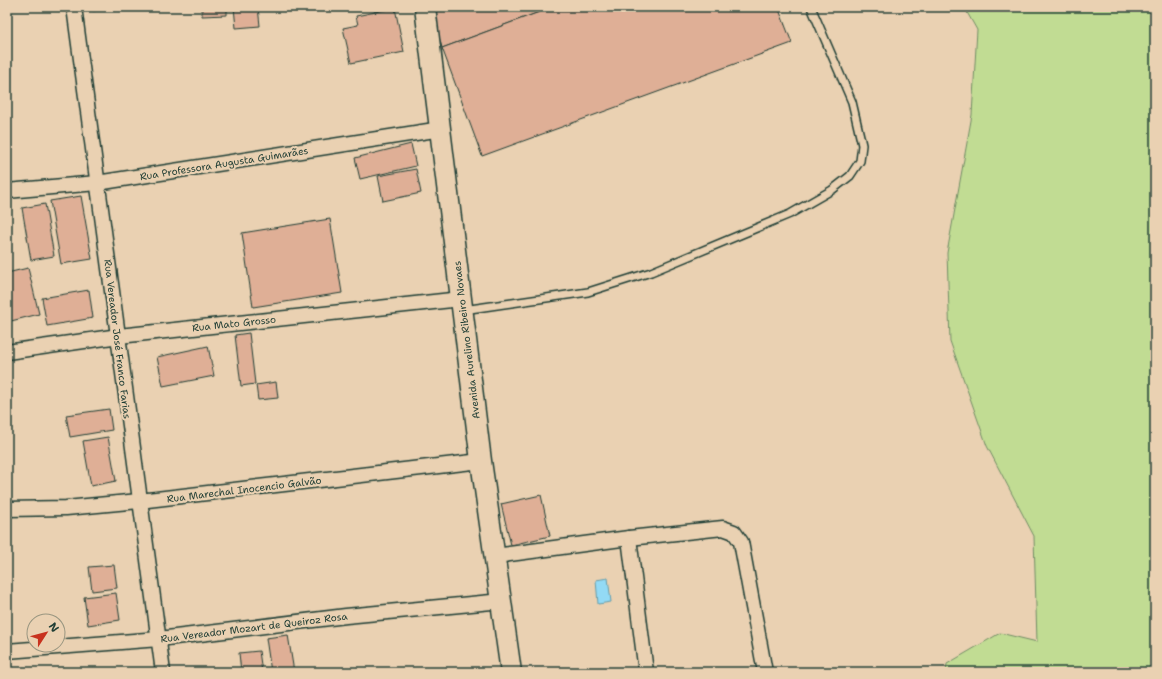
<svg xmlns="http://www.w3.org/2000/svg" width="1162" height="679" font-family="'Shantell Sans',sans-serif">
	<rect width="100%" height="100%" fill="#ead1b2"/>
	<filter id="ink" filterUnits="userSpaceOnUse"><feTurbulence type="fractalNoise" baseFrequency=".025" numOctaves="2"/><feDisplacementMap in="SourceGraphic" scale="8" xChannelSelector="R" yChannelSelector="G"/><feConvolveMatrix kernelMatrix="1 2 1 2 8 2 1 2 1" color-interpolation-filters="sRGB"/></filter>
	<g filter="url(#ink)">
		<!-- green -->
		<polygon fill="#c1dc93" stroke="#708c64" points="964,7 1155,7 1155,672 946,672 947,664 1000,633 1037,642 1034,536 987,446 950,341 947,253 972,115 977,30"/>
		<!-- water -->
		<polygon fill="#93daf5" stroke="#659ba8" points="608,578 611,602 598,604 596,580"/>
		<!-- building -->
		<g fill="#dfaf96" stroke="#1f3d34">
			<polygon points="92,7 121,7 93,11"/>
			<polygon points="202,7 227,7 227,15 202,16"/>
			<polygon points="234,7 258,7 260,26 236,28"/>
			<polygon points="374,7 394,7 374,11"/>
			<polygon points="431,7 553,7 442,48"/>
			<polygon points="553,7 778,7 792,43 482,156 442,48"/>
			<polygon points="395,8 404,52 351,63 343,28 358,25 356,16"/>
			<polygon points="411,144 416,166 360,179 355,158"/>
			<polygon points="416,169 421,193 383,201 378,176"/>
			<polygon points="81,196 92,259 61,264 50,201"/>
			<polygon points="45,204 54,256 31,260 22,208"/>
			<polygon points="330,219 342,293 253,307 242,233"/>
			<polygon points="28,268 39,314 7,322 7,273"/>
			<polygon points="89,290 93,318 47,326 42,298"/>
			<polygon points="249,333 255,384 241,386 235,335"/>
			<polygon points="208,346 214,376 163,386 157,357"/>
			<polygon points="276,382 278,398 258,400 256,385"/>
			<polygon points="109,409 112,430 70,437 66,415"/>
			<polygon points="108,437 116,481 91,486 83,441"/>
			<polygon points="541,495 550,536 511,545 501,504"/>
			<polygon points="114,565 117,588 92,591 89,567"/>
			<polygon points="116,593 120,620 88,625 84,597"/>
			<polygon points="288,635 294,672 271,672 266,638"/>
			<polygon points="259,651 262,672 241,672 239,653"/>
		</g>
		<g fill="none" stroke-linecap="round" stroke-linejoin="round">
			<!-- lane casing -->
			<g stroke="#1f3d34" stroke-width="10">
				<polyline id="lane" points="463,310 588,292 651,272 790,214 832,190 850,176 860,161 862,145 852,102 811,7"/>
			</g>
			<!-- street casing -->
			<g stroke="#1f3d34" stroke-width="17">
				<g id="street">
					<polyline points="74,7 163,672"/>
					<polyline points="7,191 97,183 441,129"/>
					<polyline points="7,352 119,336 461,299"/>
					<polyline points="7,509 66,508 139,501 481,461"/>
					<polyline points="629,538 646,672"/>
					<polyline points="495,556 629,538 723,528 734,532 741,542 765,672"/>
					<polyline points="7,651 159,639 346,616 502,601"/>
				</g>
			</g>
			<!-- secondary casing -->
			<g stroke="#1f3d34" stroke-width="23">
				<polyline id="secondary" points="425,7 481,461 511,672"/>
			</g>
			<!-- lane -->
			<use href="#lane" stroke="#ead1b2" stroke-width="7"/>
			<!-- street -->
			<use href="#street" stroke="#ead1b2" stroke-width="14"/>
			<!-- secondary -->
			<use href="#secondary" stroke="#ead1b2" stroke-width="20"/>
		</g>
	</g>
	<g text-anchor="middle" stroke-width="4" stroke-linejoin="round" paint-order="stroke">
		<!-- street labels -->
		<g font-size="10" fill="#1f3d34" stroke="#ead1b2">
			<text transform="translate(224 163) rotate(-9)" y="4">Rua Professora Augusta Guimarães</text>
			<text transform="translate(234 323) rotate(-6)" y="4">Rua Mato Grosso</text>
			<text transform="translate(118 339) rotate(83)" y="4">Rua Vereador José Franco Farias</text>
			<text transform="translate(466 340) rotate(-97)" y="4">Avenida Aurelino Ribeiro Novaes</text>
			<text transform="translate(244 489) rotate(-7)" y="4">Rua Marechal Inocencio Galvão</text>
			<text transform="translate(254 627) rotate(-7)" y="4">Rua Vereador Mozart de Queiroz Rosa</text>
		</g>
	</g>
	<!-- margin -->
	<rect width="1162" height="679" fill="none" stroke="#ead1b2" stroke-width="24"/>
	<rect x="12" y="12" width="1138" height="655" fill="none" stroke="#1f3d34" stroke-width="1.5" filter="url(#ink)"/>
	<!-- north arrow -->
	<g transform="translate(46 633) rotate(54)"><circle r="19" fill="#ead1b2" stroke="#999680"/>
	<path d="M0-3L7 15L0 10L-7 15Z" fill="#c8321e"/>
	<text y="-6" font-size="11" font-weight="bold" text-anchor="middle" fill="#1f3d34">N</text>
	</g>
</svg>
